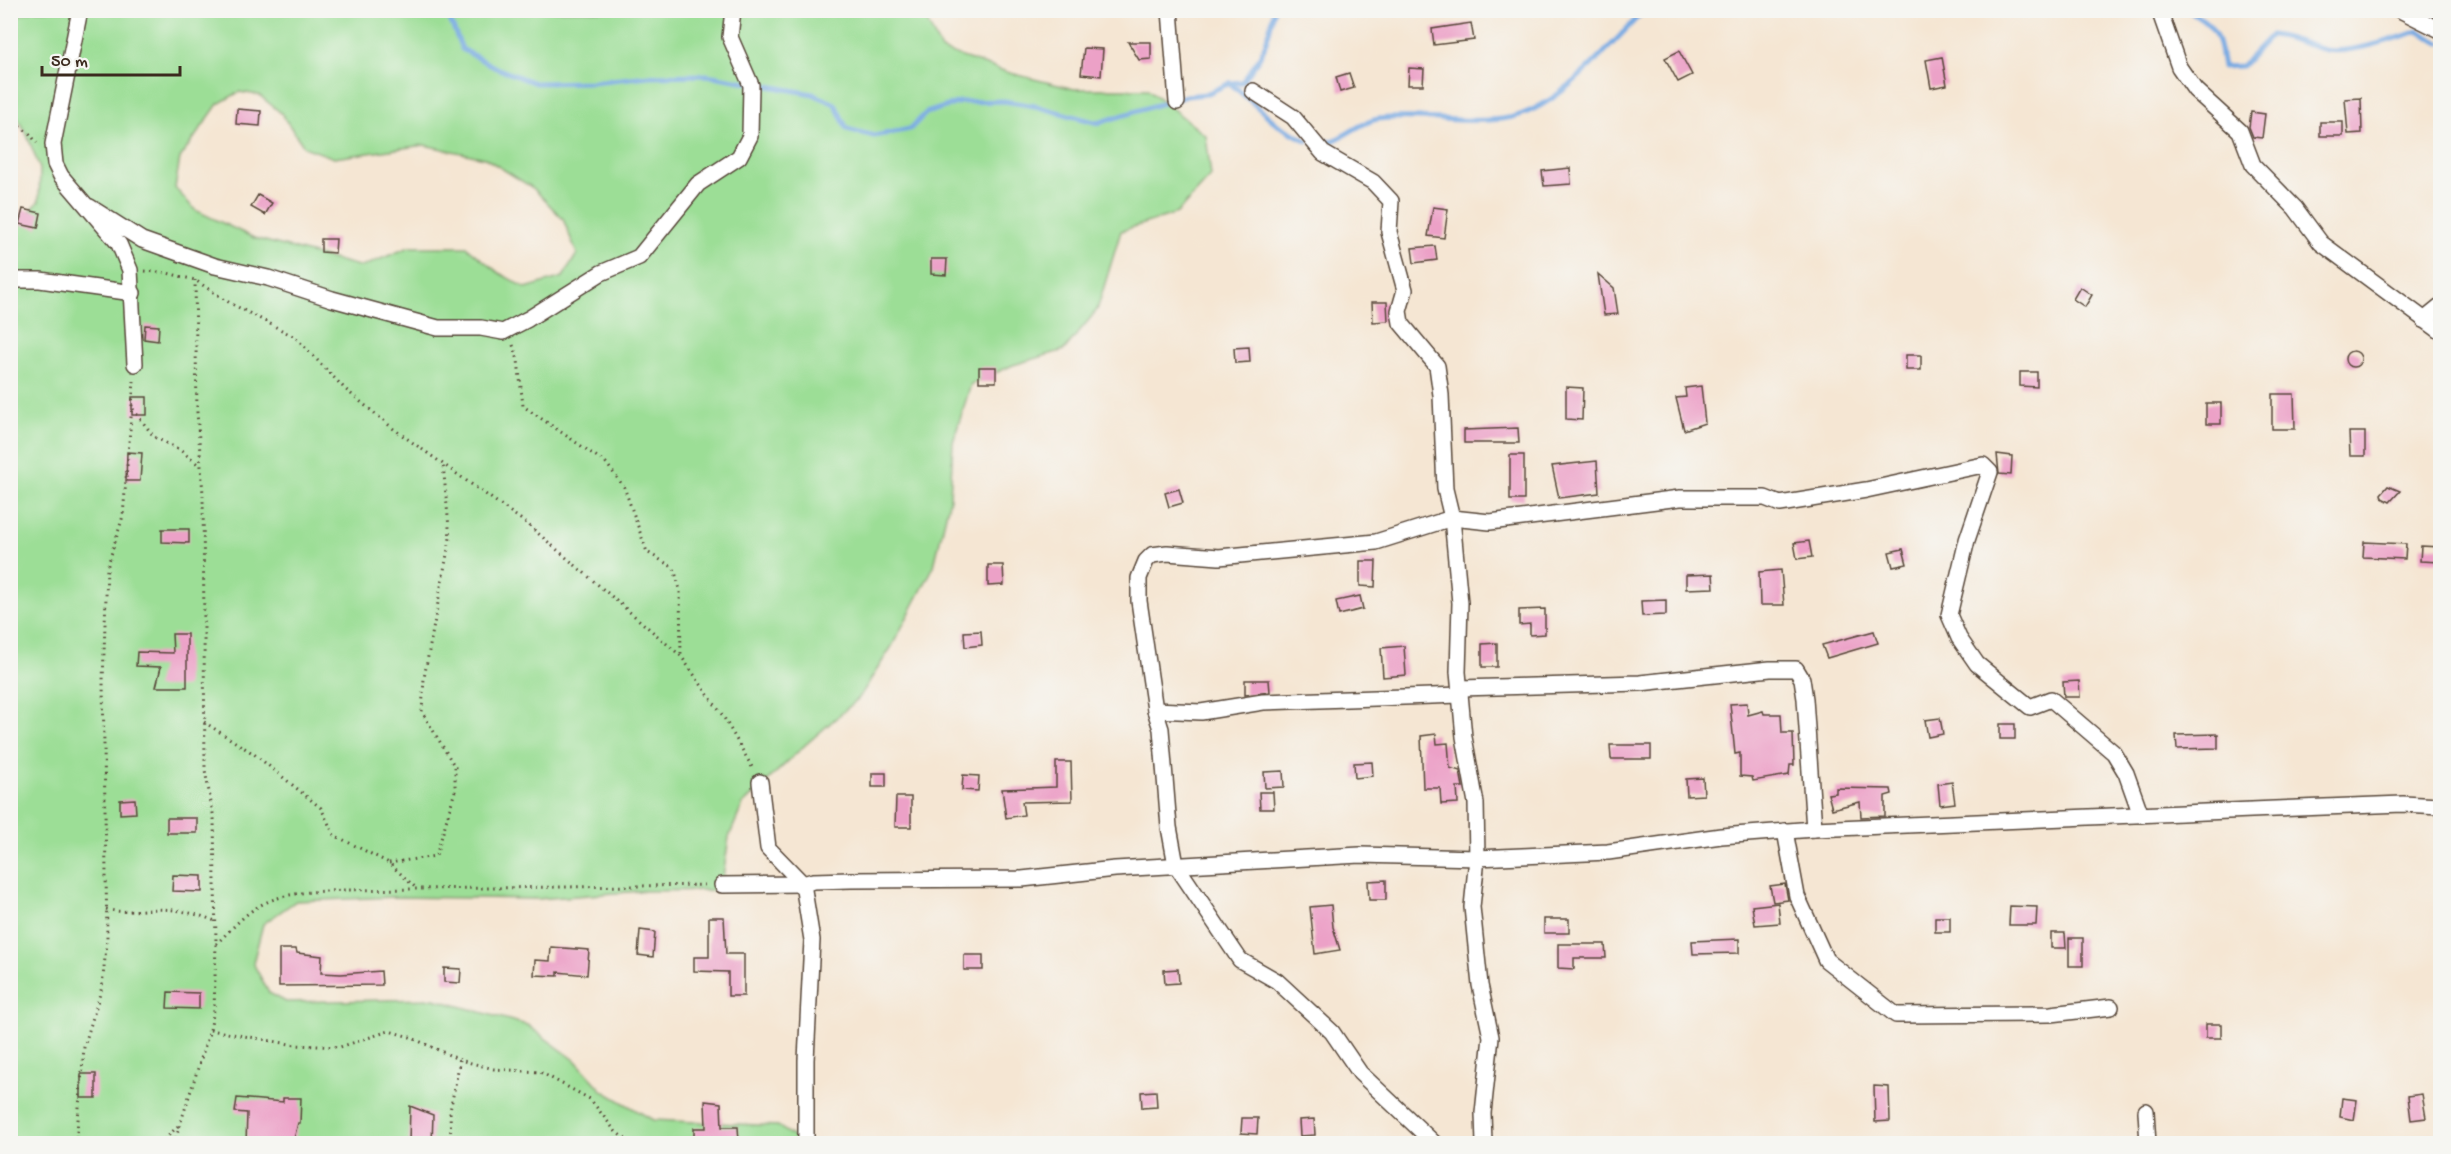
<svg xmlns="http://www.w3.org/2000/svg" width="2451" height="1154" font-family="'Gochi Hand',sans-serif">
	<rect width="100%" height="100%" fill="#f6f6f2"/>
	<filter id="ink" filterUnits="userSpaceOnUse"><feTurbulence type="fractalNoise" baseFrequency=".0167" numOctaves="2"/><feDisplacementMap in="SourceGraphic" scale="12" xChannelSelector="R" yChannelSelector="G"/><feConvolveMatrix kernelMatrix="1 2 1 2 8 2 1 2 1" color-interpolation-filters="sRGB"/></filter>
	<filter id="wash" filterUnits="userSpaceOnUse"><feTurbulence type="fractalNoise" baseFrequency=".008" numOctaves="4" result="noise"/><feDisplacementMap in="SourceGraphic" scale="24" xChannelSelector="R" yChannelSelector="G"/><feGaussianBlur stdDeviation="1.35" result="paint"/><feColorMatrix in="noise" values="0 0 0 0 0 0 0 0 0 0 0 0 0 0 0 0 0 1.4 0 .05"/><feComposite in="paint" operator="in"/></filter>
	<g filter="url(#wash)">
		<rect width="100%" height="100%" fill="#f5e6d3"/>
		<!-- green -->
		<path fill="#9cde96" stroke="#6c845a" stroke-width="1.5" fill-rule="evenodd" d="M34 10 922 11 941 50 1010 73 1074 89H1148L1206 136 1211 176 1177 213 1121 231 1097 310 1064 350 1013 365 971 384 953 442 950 498 934 566 892 646 859 698 804 746 743 804 729 837 721 890 641 891 537 899 395 897 296 901 263 924 253 963 269 993 286 1002 434 999 527 1025 575 1060 603 1091 653 1120 778 1126 802 1143H11L10 230 17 227 39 201 40 169 27 135 11 106 10 18ZM239 92 259 95 281 113 304 147 334 158 424 145 485 158 533 188 563 219 577 254 563 277 526 288 499 273 467 247H409L362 267 254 238 195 210 175 188 180 158 218 104Z"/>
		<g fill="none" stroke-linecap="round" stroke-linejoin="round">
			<!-- stream -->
			<g stroke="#76a9e2" stroke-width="5">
				<path d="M446 10 462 49 496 68 535 83 592 82 649 76 707 75 813 94 835 104 847 129 874 136 910 129 926 113 960 102 1004 101 1035 106 1098 123 1186 96 1206 94 1230 83 1242 82C1264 55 1267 44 1274 10"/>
				<polyline points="2104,10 2112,14 2126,10"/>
				<path d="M2187 10C2216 24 2218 36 2223 67L2242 66 2271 35C2291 37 2307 46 2326 50 2349 54 2396 39 2418 31L2440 43"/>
				<polyline points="1230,83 1278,125 1307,141"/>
				<path d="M1319 143C1340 144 1358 122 1378 119 1419 114 1460 124 1501 119 1556 114 1607 47 1645 10"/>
			</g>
		</g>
		<g id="blocks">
			<!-- building -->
			<g fill="#eca1c7">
				<polygon points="1471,23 1474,40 1434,45 1432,29"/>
				<polygon points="1128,42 1151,42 1151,59 1139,60"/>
				<polygon points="1084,48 1103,49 1101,76 1081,74"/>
				<polygon points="1679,51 1692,75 1678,82 1665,58"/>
				<polygon points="1942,57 1947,85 1931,88 1926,60"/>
				<polygon points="1409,68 1424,69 1423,85 1408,85"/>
				<polygon points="1349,73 1354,88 1340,92 1336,77"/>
				<polygon points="2361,98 2362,133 2348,134 2345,99"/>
				<polygon points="237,109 261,111 260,126 236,124"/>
				<polygon points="2251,112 2265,114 2262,138 2253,137 2249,127"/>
				<rect x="2320" y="122" width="23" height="14"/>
				<polygon points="1570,168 1571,184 1544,186 1542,171"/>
				<polygon points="258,195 272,203 265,215 251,207"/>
				<polygon points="1433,207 1448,209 1444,238 1428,236"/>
				<polygon points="23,209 41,213 38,228 19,224"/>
				<polygon points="321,239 336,239 335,253 321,252"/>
				<polygon points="1435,246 1437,260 1414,263 1412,248"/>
				<polygon points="931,259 947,259 946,275 931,274"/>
				<polygon points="1598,274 1614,288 1618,314 1604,315"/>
				<polygon points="2080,287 2092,295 2085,307 2073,299"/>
				<polygon points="1372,302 1387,302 1388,321 1373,322"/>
				<polygon points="145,325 159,326 158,341 144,339"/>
				<polygon points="1249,347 1250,362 1235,363 1234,348"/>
				<circle cx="2353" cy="359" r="8"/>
				<rect x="1906" y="355" width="15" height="15"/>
				<rect x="979" y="367" width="17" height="15"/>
				<polygon points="2020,372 2037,372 2037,387 2020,386"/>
				<polygon points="1701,386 1705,423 1684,430 1676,398 1686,397 1685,388"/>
				<polygon points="1566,387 1583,388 1582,420 1566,419"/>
				<polygon points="2272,394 2294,394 2295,429 2272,429"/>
				<rect x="132" y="397" width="15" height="18"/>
				<rect x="2206" y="403" width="15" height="21"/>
				<polygon points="1518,428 1519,443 1464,443 1464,430"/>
				<polygon points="2349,432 2365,432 2365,456 2350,456"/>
				<polygon points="127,452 142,453 140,481 126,481"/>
				<polygon points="1997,454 2012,456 2011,475 1999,474"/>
				<rect x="1510" y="455" width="14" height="45"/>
				<polygon points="1597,461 1599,493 1559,498 1552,466"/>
				<polygon points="2388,486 2400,491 2390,502 2382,498 2381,494"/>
				<polygon points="1179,489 1183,503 1169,507 1165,493"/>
				<polygon points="162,529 189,529 189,543 162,542"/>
				<polygon points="1809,541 1812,557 1797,559 1794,543"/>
				<polygon points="2364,542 2406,544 2405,559 2363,557"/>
				<polygon points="2421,546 2440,547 2440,562 2420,561"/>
				<polygon points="1903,549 1907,564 1893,567 1889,552"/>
				<polygon points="1360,561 1376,561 1375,587 1360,586"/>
				<polygon points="988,565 1003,565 1004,585 988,586"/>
				<polygon points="1781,570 1784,605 1760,605 1759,572"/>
				<polygon points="1713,574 1714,588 1686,589 1686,575"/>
				<polygon points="1360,596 1363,609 1339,615 1336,601"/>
				<polygon points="1666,600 1666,615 1642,616 1641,601"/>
				<polygon points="1545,609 1545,634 1530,635 1530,624 1519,625 1519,610"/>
				<polygon points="981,631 982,645 965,647 964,632"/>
				<polygon points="1874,631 1878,643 1827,658 1822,645"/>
				<polygon points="172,634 187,634 187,687 156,687 161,667 136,666 137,652 173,653"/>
				<polygon points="1497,643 1497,667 1482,667 1482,644"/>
				<polygon points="1404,646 1406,675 1383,677 1381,648"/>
				<polygon points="1245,680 1269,680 1270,692 1245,695"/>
				<polygon points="2079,681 2080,697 2064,697 2063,682"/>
				<polygon points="1747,703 1748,715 1763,711 1764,714 1781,714 1782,733 1793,733 1794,765 1790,765 1789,775 1753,781 1752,777 1740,776 1740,753 1735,754 1730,704"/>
				<polygon points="1940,718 1943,734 1928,737 1925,720"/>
				<rect x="2000" y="724" width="15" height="15"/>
				<polygon points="1436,734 1437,744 1448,743 1450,768 1460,771 1463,787 1457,787 1458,803 1441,804 1440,788 1423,788 1421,736"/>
				<polygon points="2218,734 2218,748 2177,749 2176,735"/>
				<polygon points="1610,745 1651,745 1651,759 1611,759"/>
				<polygon points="1056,762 1071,762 1072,801 1022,802 1024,815 1006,818 1002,789 1056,787"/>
				<polygon points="1372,762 1373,776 1355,778 1354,763"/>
				<polygon points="1283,771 1284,787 1265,788 1264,772"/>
				<rect x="872" y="773" width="14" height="14"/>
				<polygon points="963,775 979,776 978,791 962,790"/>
				<polygon points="1703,778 1704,795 1687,796 1686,779"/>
				<polygon points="1952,782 1955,803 1940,805 1938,784"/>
				<polygon points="1836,788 1891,789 1892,794 1885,796 1885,816 1861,817 1860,802 1832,809 1828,794 1836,793"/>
				<polygon points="1259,792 1273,792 1274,809 1260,809"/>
				<polygon points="896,797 911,797 911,827 895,827"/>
				<polygon points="135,799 136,813 120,814 120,800"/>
				<rect x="167" y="818" width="30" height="15"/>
				<polygon points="173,875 202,876 202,892 172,891"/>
				<polygon points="1386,880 1386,900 1369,900 1368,881"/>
				<polygon points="1785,884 1788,900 1773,902 1770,886"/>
				<polygon points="1778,903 1780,923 1755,925 1752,906"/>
				<polygon points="1331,905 1333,927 1340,950 1315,954 1310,907"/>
				<polygon points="2010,906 2037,907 2036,925 2009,925"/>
				<polygon points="709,917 724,917 726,954 744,954 744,996 728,996 728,972 694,971 694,957 709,957"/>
				<rect x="1935" y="917" width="15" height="15"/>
				<rect x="1544" y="919" width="25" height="14"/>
				<polygon points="640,930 655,932 653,957 638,955"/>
				<polygon points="2051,933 2065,933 2066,948 2051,948"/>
				<rect x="2069" y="938" width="14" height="28"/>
				<polygon points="1739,939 1739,953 1693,954 1692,941"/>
				<polygon points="1558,944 1605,944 1606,958 1574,958 1574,969 1558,968"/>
				<polygon points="551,947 589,950 587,975 558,972 558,976 534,975 535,960 550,961"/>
				<polygon points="279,949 296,949 297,953 322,956 321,973 341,974 381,971 382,985 279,986"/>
				<rect x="964" y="955" width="19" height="15"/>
				<polygon points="444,968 461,969 460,983 444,982"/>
				<polygon points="1178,969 1179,983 1165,984 1164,970"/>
				<polygon points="168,992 199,993 199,1009 167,1008"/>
				<rect x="2206" y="1024" width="15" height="14"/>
				<rect x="81" y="1074" width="15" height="24"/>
				<polygon points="1874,1086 1889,1087 1890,1121 1875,1122"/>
				<polygon points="1156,1091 1157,1107 1142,1108 1141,1092"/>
				<polygon points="2422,1094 2426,1118 2411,1120 2408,1096"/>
				<polygon points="237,1098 283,1102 283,1098 301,1098 300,1123 298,1123 293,1143 246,1143 247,1113 235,1112"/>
				<polygon points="2342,1098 2357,1100 2354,1120 2340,1117"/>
				<polygon points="705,1101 721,1103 722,1127 738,1127 739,1141 706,1143 706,1141 694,1141 694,1128 706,1128"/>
				<polygon points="410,1106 433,1115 432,1143 409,1143"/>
				<polygon points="1242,1118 1258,1118 1257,1134 1241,1133"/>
				<polygon points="1314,1119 1315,1135 1300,1136 1299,1120"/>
			</g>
		</g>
	</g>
	<g filter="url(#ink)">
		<use href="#blocks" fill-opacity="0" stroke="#574639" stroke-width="1.5"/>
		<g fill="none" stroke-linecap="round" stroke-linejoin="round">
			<!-- street casing -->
			<g stroke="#574639" stroke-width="18">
				<g id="street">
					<polyline points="80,10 53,144 55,164 61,176 119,244 130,270 135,364"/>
					<polyline points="1170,10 1177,102"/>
					<polyline points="2159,10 2179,67 2195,90 2240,131 2253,165 2295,208 2321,243 2440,331"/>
					<polyline points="2400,10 2440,30"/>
					<polyline points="1253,91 1293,117 1323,153 1373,182 1391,201 1389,232 1405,290 1399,311 1401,323 1437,366 1441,395 1445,489 1452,518 1460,603 1458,672 1464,737 1476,803 1477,858 1472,907 1480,985 1491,1037 1483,1113 1484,1144"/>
					<polyline points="90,207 142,240 215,266 268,278 332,299 438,328 481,328 503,332 528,319 601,273 639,257 698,184 739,157 750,136 751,85 730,37 733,10"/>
					<polyline points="10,280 40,280 133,293"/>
					<polyline points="2424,320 2440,307"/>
					<polyline points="1460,688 1640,683 1770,669 1796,669 1802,679 1805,699 1814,829"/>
					<polyline points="1155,710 1201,712 1263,702 1460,695"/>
					<polyline points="760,782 768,848 803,884 812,940 806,1060 806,1144"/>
					<polyline points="1785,831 1797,896 1826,960 1896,1015 2051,1014 2111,1007"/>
					<polyline points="722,885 803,884 813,881 851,880 1022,879 1115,869 1360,855 1477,858 1608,852 1721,836 1814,829 2275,809 2403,804 2440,806"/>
					<polyline points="2146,1111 2148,1144"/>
					<polyline points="1435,1144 1360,1073 1332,1032 1277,981 1240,960 1176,865 1169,827 1161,729 1155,710 1139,601 1139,578 1146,561 1152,555 1167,553 1219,557 1376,542 1452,518 1490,522 1680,498 1765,498 1780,504 1866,490 1983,465 1990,472 1967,540 1949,615 1959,638 1977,664 2030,707 2051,699 2114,753 2126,773 2141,815"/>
				</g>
			</g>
			<!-- path -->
			<g stroke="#574639" stroke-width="3" stroke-dasharray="1.5 4.5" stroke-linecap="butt">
				<polyline points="10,119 30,134 37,143"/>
				<polyline points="145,271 167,273 195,280 230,303 295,337 345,389 395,430 526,523 681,656 723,716 752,767"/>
				<polyline points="513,345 518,360 523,406 606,463 624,487 647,552 674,568 680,590 681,656"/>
				<polyline points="133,409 154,437 180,450 200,466"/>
				<polyline points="204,722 254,754 321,808 334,835 389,863 416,888"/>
				<polyline points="389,863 436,856 455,791 455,767 422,712 424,678 450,538 443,464"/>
				<path d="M106 909C121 913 129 911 144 910 168 907 193 912 215 921"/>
				<path d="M216 944C227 934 238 921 250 912 278 891 312 892 345 890L708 885"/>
				<polyline points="210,1030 295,1045 340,1047 389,1031 410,1037 460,1060 494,1069 540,1072 590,1099 616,1132 632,1144"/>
				<polyline points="76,1144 84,1047 102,987 107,938 103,681 107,568 123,516 134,381"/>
				<polyline points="160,1144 178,1126"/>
				<polyline points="174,1144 210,1030 214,1010 216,944 214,819 205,770 203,494 197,412 195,280"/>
				<polyline points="451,1144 450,1111 460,1060"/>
			</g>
			<!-- street -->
			<use href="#street" stroke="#fff" stroke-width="15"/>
		</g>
	</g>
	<!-- margin -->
	<rect width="2451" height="1154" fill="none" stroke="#f6f6f2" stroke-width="36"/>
	<!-- scale -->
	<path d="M42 66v9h138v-9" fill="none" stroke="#3b2a1e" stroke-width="3"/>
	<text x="51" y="66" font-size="18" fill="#3b2a1e" stroke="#f6f6f2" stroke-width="4.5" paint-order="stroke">50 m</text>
</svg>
